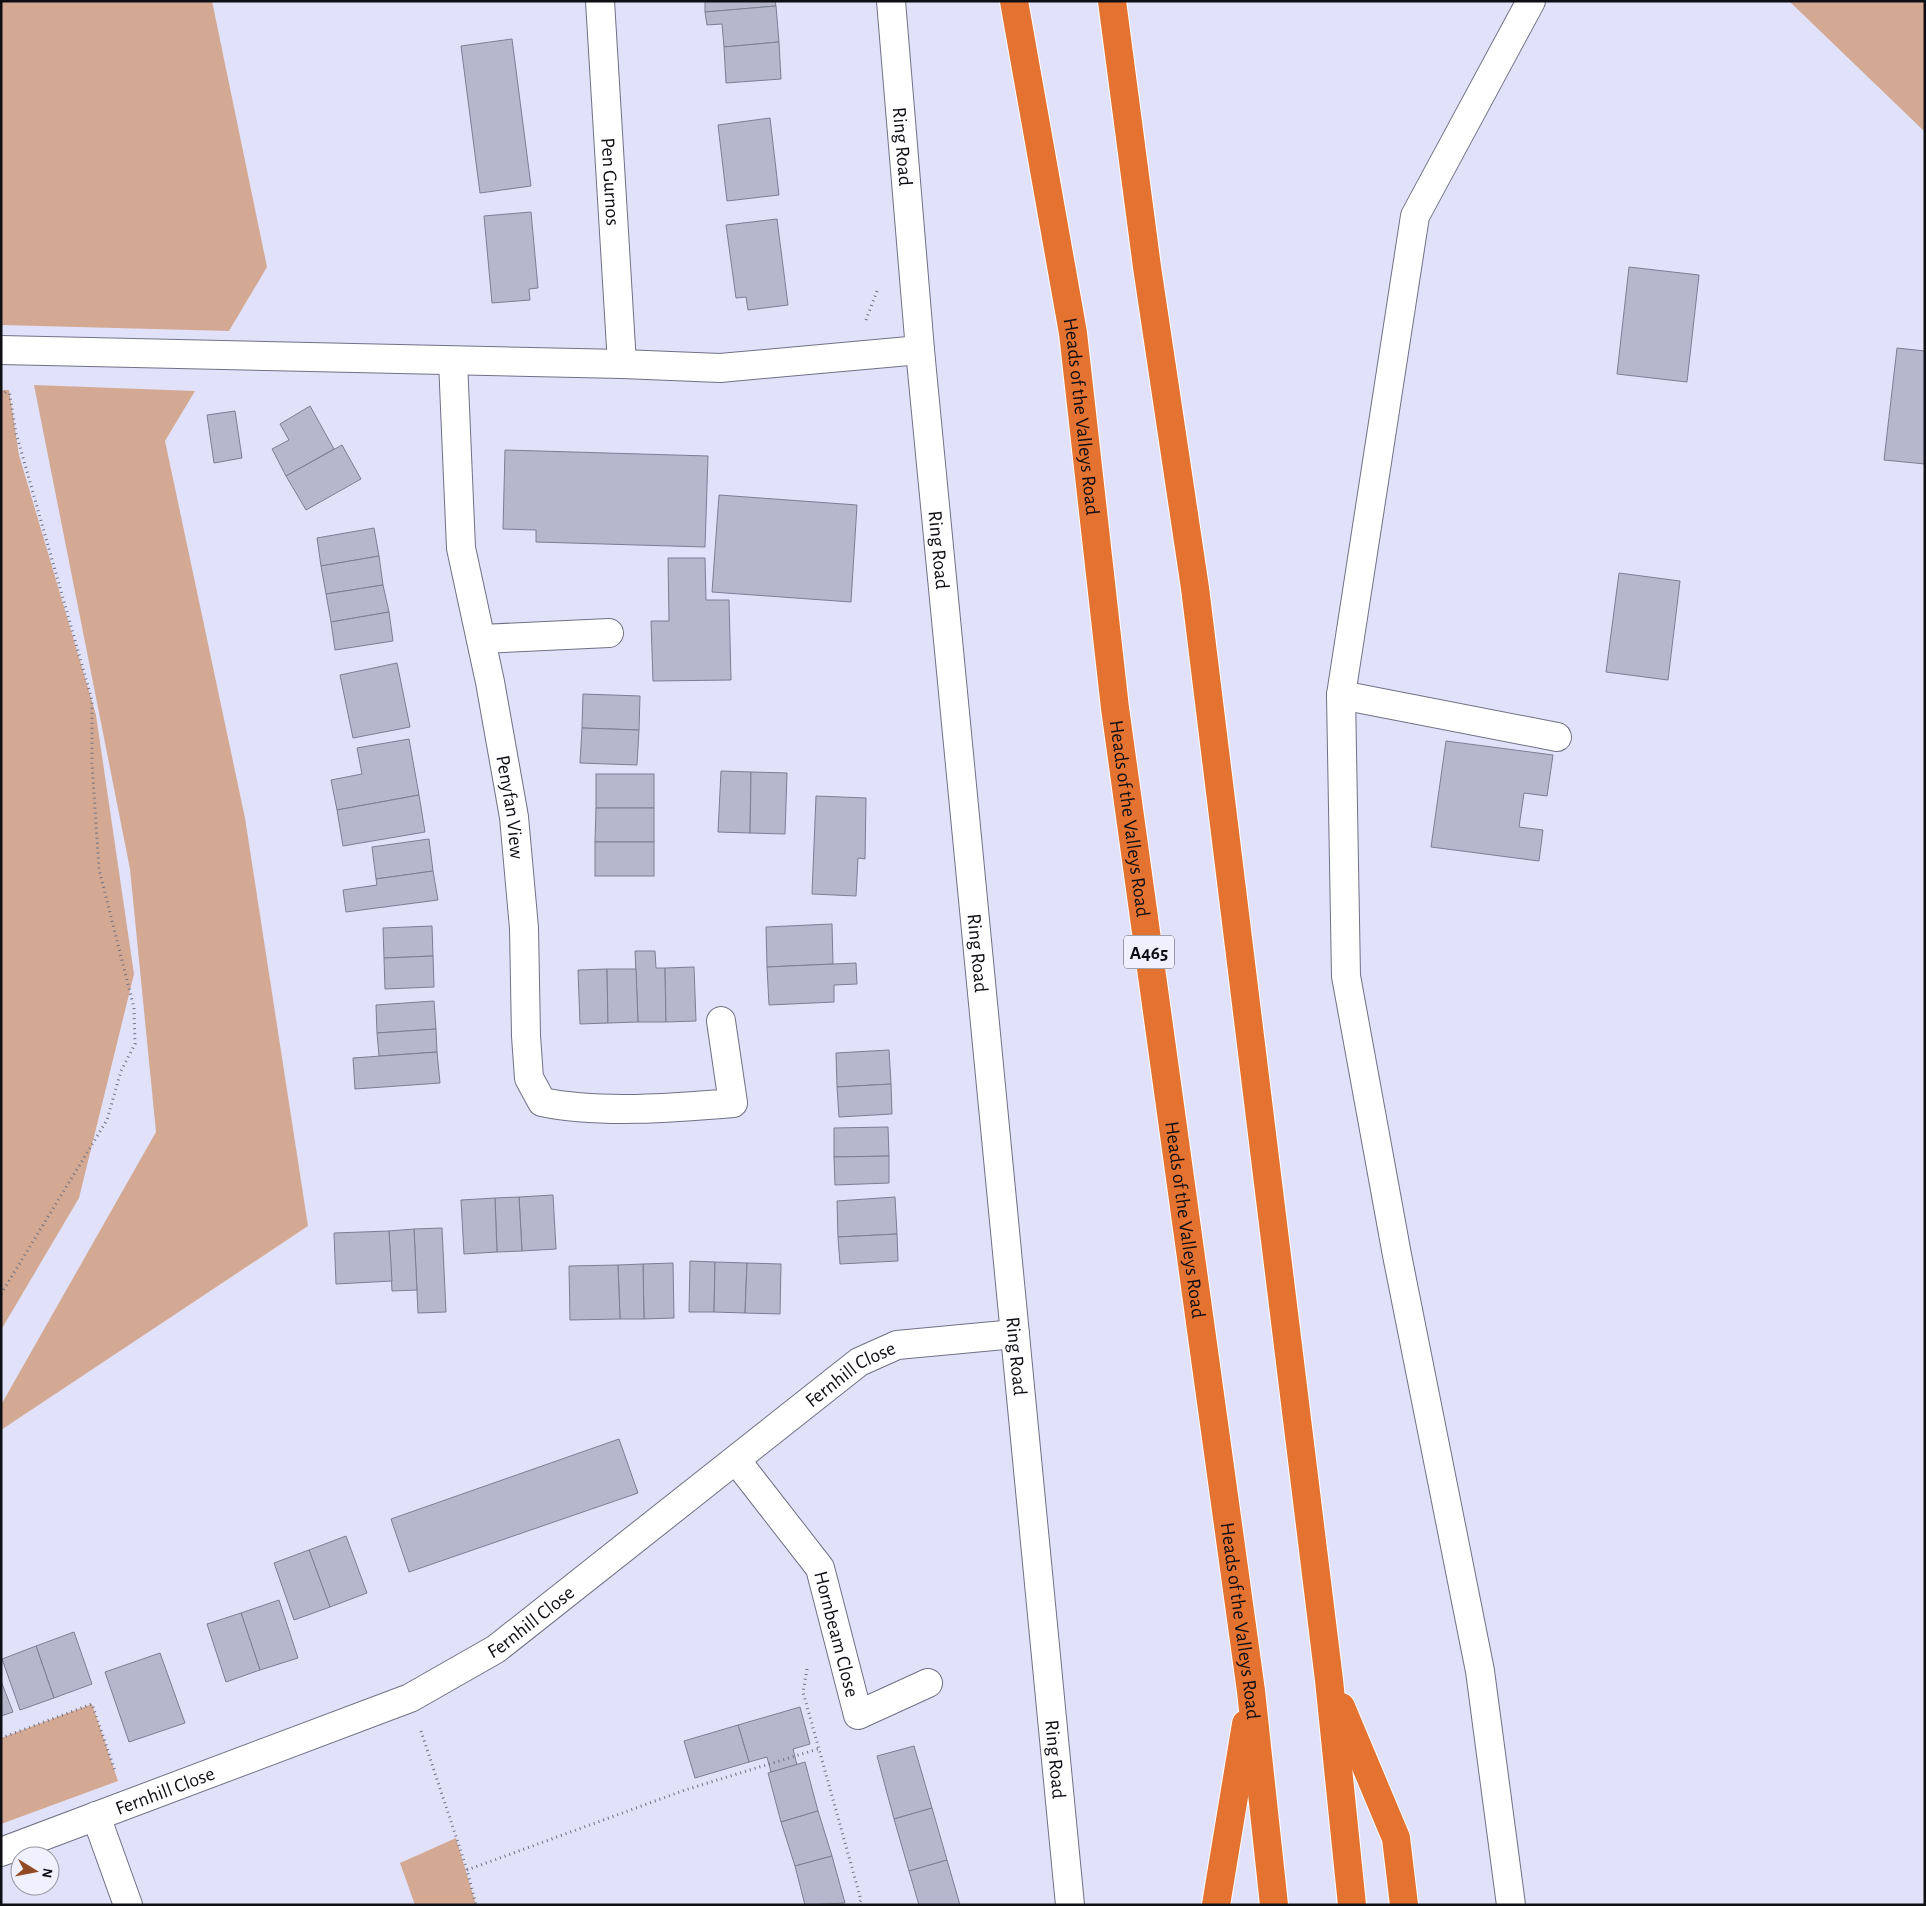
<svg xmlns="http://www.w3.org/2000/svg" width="1926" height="1906" font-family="'Alegreya Sans',sans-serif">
	<rect width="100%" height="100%" fill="#e1e2f9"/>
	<!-- green -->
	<g fill="#d4a994">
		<polygon points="1,1 212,1 267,267 229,331 1,325"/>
		<polygon points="1789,1 1925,1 1925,132"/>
		<polygon points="34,385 195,391 165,441 245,818 308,1226 1,1430 1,1405 156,1132 130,869"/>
		<polygon points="1,390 9,390 19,455 96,715 134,974 79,1198 1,1330"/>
		<polygon points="92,1704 118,1781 1,1824 1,1738"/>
		<polygon points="456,1838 476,1905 415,1905 400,1863"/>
	</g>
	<!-- building -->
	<g fill="#b6b7cd" stroke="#7d7e92">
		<polygon points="705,1 775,1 776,6 705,12"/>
		<polygon points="776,6 779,42 724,47 722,24 707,25 705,12"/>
		<polygon points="512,39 531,186 480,193 461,46"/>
		<polygon points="779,42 781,79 726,83 724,47"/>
		<polygon points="770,118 779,195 727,201 718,125"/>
		<polygon points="531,212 538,288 529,289 530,300 492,303 484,216"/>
		<polygon points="777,219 788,305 748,310 746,297 736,298 726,225"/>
		<polygon points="1629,267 1699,275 1687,382 1617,374"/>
		<polygon points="1897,348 1925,351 1925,464 1884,460"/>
		<polygon points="310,406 334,449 286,476 272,449 289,440 280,424"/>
		<polygon points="235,411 242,458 214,463 207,415"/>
		<polygon points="342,445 361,479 306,510 286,476"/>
		<polygon points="505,450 708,456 705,547 536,542 536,530 503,529"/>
		<polygon points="719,495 857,505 851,602 712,592"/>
		<polygon points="374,528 379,556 321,566 317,538"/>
		<polygon points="379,556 383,585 326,594 321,566"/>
		<polygon points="668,558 705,558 706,600 729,600 731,680 653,681 651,621 669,621"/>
		<polygon points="1619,573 1680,581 1668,680 1606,672"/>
		<polygon points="383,585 389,612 331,622 326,594"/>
		<polygon points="389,612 393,641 335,650 331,622"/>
		<polygon points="397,663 410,727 353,738 340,675"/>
		<polygon points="583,694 640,696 639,730 582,728"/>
		<polygon points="582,728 639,730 637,765 580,763"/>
		<polygon points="409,739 419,795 337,810 331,780 362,774 357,748"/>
		<polygon points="1446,741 1553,755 1547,796 1524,793 1519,827 1543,830 1539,861 1431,847"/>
		<polygon points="721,771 751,772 750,833 718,832"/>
		<polygon points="751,772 787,773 785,834 750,833"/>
		<rect x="596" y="774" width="58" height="34"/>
		<polygon points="419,795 425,832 343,846 337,810"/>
		<polygon points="816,796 866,798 865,859 858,858 856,896 812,894"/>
		<polygon points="596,808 654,808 654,842 595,842"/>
		<polygon points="429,839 433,871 376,879 372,847"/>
		<rect x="595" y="842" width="59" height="34"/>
		<polygon points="433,871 438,900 346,912 343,890 377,885 376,879"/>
		<polygon points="832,924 833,964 767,967 766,927"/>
		<polygon points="432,926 433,956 384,958 383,928"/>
		<polygon points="635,951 655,951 656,968 665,968 666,1022 638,1022"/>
		<polygon points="433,956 434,987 385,989 384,958"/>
		<polygon points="856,963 857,984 834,985 834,1002 769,1005 767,967"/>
		<polygon points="694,967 696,1021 666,1022 665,968"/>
		<polygon points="607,969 608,1023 580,1024 578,970"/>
		<polygon points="607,969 636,969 638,1022 608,1023"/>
		<polygon points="434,1001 436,1029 377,1033 376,1005"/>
		<polygon points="436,1029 437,1052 379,1056 377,1033"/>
		<polygon points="889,1050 891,1084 837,1087 836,1053"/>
		<polygon points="437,1052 440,1083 355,1089 353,1058"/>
		<polygon points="891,1084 892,1114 839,1117 837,1087"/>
		<polygon points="888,1127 889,1156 834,1157 834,1128"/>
		<polygon points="889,1156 889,1183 835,1185 834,1157"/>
		<polygon points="553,1195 556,1249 522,1251 519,1197"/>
		<polygon points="519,1197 522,1251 497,1252 495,1198"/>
		<polygon points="895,1197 897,1234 838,1237 837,1201"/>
		<polygon points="495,1198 497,1252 464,1254 461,1200"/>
		<polygon points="442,1228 446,1312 418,1313 414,1229"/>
		<polygon points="414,1229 417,1290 392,1291 389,1231"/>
		<polygon points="389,1231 392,1281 336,1284 334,1233"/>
		<polygon points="897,1234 898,1261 840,1264 838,1237"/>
		<polygon points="690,1261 715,1262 714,1312 689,1312"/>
		<polygon points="715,1262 747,1263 745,1313 714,1312"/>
		<polygon points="673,1263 674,1318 644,1319 643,1264"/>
		<polygon points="747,1263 781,1264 780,1314 745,1313"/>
		<polygon points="643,1264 644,1319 620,1319 618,1265"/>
		<polygon points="618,1265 620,1319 570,1320 569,1266"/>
		<polygon points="619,1439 638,1493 409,1572 391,1519"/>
		<polygon points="346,1536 367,1593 330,1607 309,1550"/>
		<polygon points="309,1550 330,1607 294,1620 274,1563"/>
		<polygon points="279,1600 298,1658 260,1670 241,1613"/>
		<polygon points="241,1613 260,1670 226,1682 207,1624"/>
		<polygon points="74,1632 92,1684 54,1698 36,1646"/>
		<polygon points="36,1646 54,1698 20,1710 2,1659"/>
		<polygon points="160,1653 185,1723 129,1742 105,1672"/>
		<polygon points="1,1681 13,1712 1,1716"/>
		<polygon points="800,1707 810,1744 793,1749 797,1765 771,1772 767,1757 749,1762 738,1725"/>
		<polygon points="738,1725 749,1762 695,1778 684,1741"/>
		<polygon points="914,1746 932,1808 894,1819 877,1756"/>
		<polygon points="805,1762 818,1811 781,1822 768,1773"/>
		<polygon points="932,1808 947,1860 909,1871 894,1819"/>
		<polygon points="818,1811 832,1856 795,1866 781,1822"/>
		<polygon points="832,1856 845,1903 805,1905 795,1866"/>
		<polygon points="947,1860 960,1905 919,1905 909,1871"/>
	</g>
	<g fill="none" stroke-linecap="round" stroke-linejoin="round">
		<!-- minor casing -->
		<g stroke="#707184" stroke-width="30">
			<g id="minor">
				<path id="s1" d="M600 1 622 364"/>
				<path id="s2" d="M891 1 920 350 1070 1905"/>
				<polyline points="1531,1 1415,216 1341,695 1557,737"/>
				<polyline points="1,350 622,364 720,368 920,350"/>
				<path id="s3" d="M453 361 461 548 490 682 514 817 524 928 526 1036 529 1078 542 1102C599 1114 675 1108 733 1103L721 1021"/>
				<polyline points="481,639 609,633"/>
				<polyline points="1341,695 1346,976 1397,1255 1480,1671 1511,1905"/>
				<path id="s4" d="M736 1460 820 1568 858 1715 928 1683"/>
				<polyline points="96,1816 128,1905"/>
				<path id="s5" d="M1 1852 410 1698 496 1649 859 1362 897 1345 1015 1334"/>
			</g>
		</g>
		<!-- highway casing -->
		<g stroke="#fff" stroke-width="30">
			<g id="highway">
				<path id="s6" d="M1014 1 1073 333 1115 708 1251 1691 1274 1905"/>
				<polyline points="1112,1 1147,267 1195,588 1329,1680 1352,1905"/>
				<polyline points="1341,1707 1396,1838 1404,1905"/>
				<polyline points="1216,1905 1246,1724"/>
			</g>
		</g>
		<!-- path -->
		<g stroke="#717280" stroke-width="3" stroke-dasharray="1 4" stroke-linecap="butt">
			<polyline points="866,320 877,291"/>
			<polyline points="1,396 8,390"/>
			<polyline points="1,1294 107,1120 121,1071 135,1044 134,1008 99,869 92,763 92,700 16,433 9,390"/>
			<polyline points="807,1669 803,1692 861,1900 858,1905"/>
			<polyline points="421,1731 467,1870 476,1905"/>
			<polyline points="1,1738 92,1704 115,1771"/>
			<polyline points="467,1870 685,1790 818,1749"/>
		</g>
		<!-- minor -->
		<use href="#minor" stroke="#fff" stroke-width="28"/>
		<!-- highway -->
		<use href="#highway" stroke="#e47230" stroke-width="28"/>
	</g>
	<g text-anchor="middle" stroke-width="4" stroke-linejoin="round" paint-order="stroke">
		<!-- shield labels -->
		<rect fill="#f0f0fe" stroke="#52525b" stroke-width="1" x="1124" y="935.5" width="50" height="33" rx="4"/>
		<g font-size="19" font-weight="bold" fill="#0e0e15">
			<text x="1149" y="959">A465</text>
		</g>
		<!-- street labels -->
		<g font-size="20" fill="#0e0e15" stroke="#f0f0fe">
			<text dy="7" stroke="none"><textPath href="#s2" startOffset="146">Ring Road</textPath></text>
			<text dy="7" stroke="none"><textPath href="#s1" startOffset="181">Pen Gurnos</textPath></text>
			<text dy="7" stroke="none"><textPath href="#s6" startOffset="421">Heads of the Valleys Road</textPath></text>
			<text dy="7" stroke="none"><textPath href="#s2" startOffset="551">Ring Road</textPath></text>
			<text dy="7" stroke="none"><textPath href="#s3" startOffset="451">Penyfan View</textPath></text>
			<text dy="7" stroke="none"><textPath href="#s6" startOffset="826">Heads of the Valleys Road</textPath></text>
			<text dy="7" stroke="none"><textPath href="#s2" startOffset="956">Ring Road</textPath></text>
			<text dy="7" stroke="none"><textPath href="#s6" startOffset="1231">Heads of the Valleys Road</textPath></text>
			<text dy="7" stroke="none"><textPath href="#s2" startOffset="1361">Ring Road</textPath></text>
			<text dy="7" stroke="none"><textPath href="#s5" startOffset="985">Fernhill Close</textPath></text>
			<text dy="7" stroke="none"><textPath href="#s5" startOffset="580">Fernhill Close</textPath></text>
			<text dy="7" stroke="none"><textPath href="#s6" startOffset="1636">Heads of the Valleys Road</textPath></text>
			<text dy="7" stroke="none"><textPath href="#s4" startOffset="205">Hornbeam Close</textPath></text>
			<text dy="7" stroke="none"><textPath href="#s2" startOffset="1766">Ring Road</textPath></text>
			<text dy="7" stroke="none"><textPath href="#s5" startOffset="175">Fernhill Close</textPath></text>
		</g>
	</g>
	<!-- border -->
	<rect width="1926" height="1906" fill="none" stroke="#0e0e15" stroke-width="5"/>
	<!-- north arrow -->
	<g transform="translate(35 1871) rotate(100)"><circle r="24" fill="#f0f0fe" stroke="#9696a1"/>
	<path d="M0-4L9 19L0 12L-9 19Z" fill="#914a24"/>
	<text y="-8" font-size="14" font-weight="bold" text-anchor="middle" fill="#0e0e15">N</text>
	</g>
</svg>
